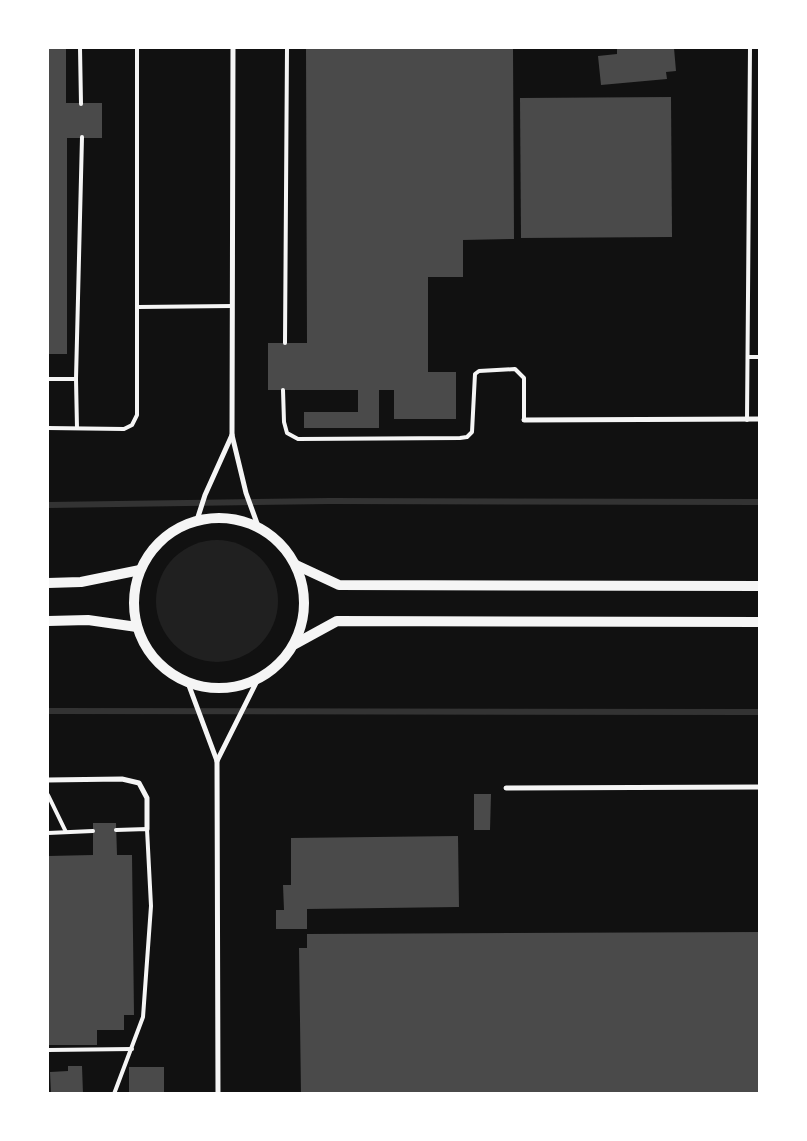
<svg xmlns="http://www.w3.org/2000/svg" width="807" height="1141" font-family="Karla,sans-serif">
	<rect width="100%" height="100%" fill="#111"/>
	<!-- green -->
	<circle fill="#202020" cx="217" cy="601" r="61"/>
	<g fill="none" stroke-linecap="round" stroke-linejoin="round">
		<!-- stream -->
		<g stroke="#333" stroke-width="6">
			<polyline points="48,505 330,501 760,502"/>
			<polyline points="48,711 760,712"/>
		</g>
	</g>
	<!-- building -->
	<g fill="#4a4a4a">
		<polygon points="48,48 66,48 66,103 102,103 102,138 67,138 67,354 48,354"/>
		<polygon points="306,48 513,48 514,239 463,240 463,277 428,277 428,372 456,372 456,419 394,419 394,390 379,390 379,428 304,428 304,412 358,412 358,390 268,390 268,343 307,343"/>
		<polygon points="617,48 674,48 676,71 666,72 667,79 601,85 598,56 617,54"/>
		<polygon points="671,97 672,237 521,238 520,98"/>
		<polygon points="474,794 491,794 490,830 474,830"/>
		<polygon points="93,823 116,823 117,855 132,855 134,1015 124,1015 124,1030 97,1030 97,1045 48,1045 48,856 93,855"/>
		<polygon points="458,836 459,907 307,909 307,929 276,929 276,910 284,910 283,885 291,885 291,838"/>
		<polygon points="760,932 760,1094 301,1094 299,948 307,948 307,934"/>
		<polygon points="68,1066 82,1066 83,1094 51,1094 50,1072 68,1071"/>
		<rect x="129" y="1067" width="35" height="27"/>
	</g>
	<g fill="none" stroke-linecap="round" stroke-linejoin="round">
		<!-- service -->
		<g stroke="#f5f5f5" stroke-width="4">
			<polyline points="80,48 81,104"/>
			<polyline points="138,307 232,306"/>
			<polyline points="285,343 287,48"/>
			<polyline points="748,357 760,357"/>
			<polyline points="48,379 76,379 77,428"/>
			<polyline points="76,379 82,137"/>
			<polyline points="283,390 284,422 287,433 298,439 460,438 467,437 472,432 475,374 479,371 515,369 524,378 524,420"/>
			<polyline points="747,420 750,48"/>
			<polyline points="48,428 124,429 132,425 137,415 137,48"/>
			<polyline points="48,795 66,832"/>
			<polyline points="48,833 93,831"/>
			<polyline points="48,1050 132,1049"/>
			<polyline points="114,1094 143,1017 151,906 147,829 116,830"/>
		</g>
		<!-- minor -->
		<g stroke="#f5f5f5" stroke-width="5">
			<polyline points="233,48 232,435 246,493 258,526"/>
			<polyline points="524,420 760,419"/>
			<polyline points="197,520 205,495 232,435"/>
			<polyline points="188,683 217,761 218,1094"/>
			<polyline points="217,761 257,681"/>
			<polyline points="48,780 122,779 139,783 147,798 147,829"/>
			<polyline points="506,788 760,787"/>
		</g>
		<!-- secondary -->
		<g stroke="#f5f5f5" stroke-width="10">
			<circle cx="219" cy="603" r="85"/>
			<polyline points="296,565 339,585 760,586"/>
			<polyline points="48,583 81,582 140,570"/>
			<polyline points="48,621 88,620 137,627"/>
			<polyline points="295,644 337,621 760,622"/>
		</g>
	</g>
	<!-- border -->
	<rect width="807" height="1141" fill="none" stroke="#ffffff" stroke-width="98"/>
</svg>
